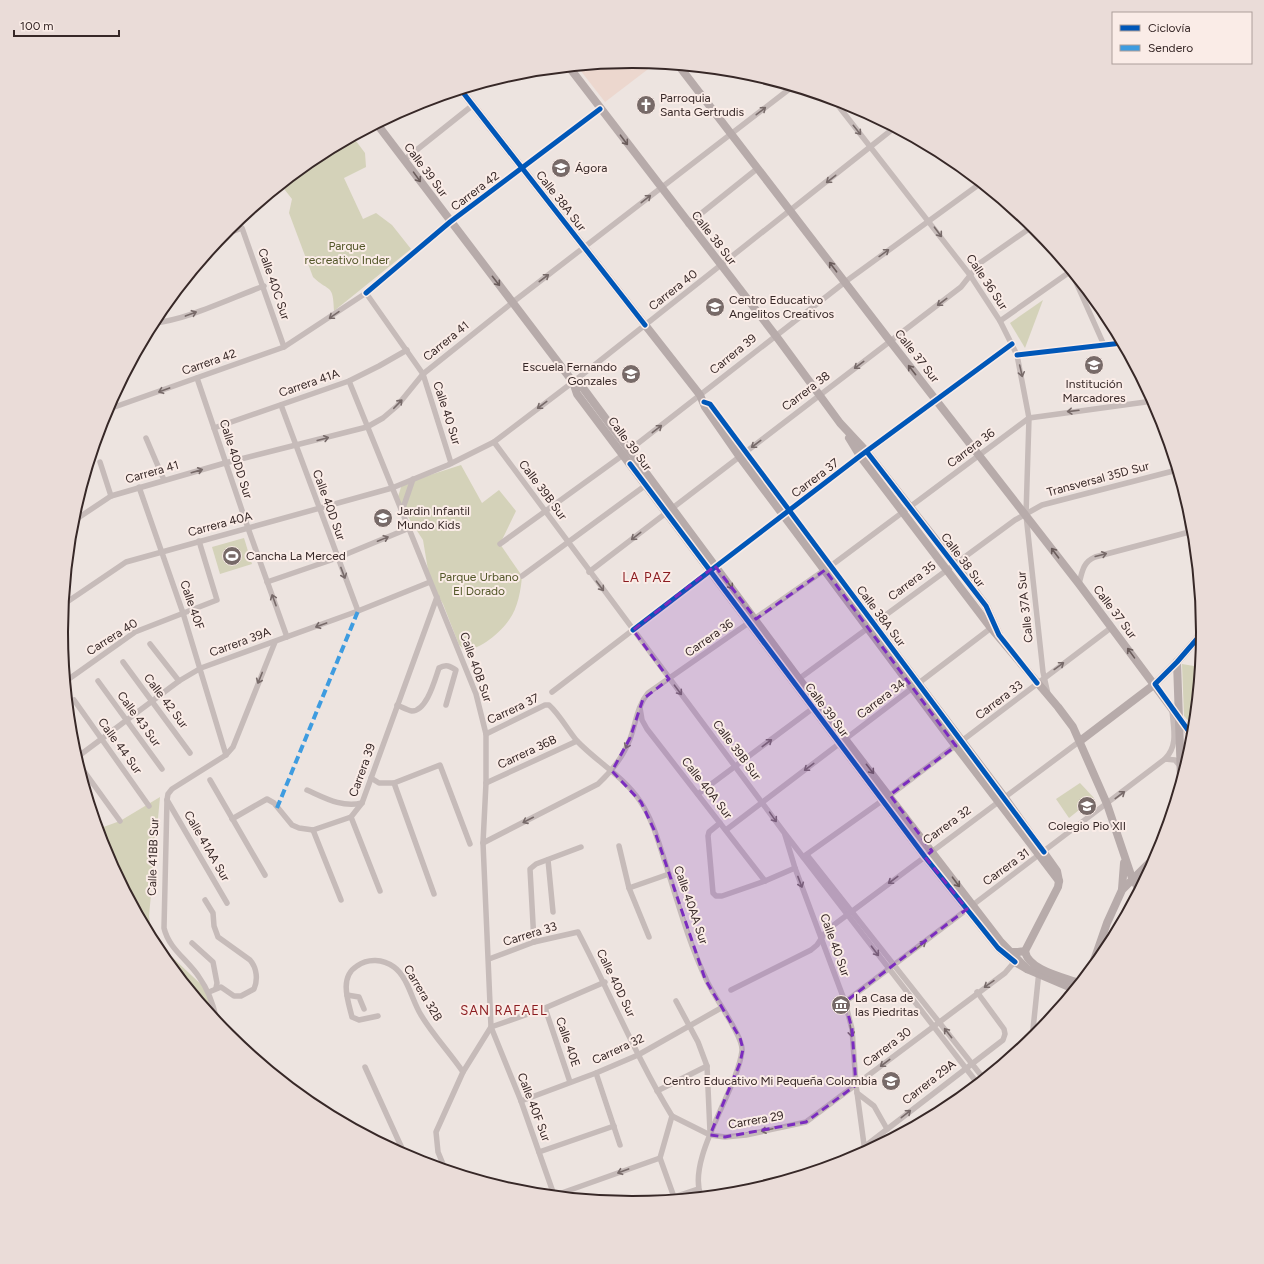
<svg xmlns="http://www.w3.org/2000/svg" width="1264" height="1264" font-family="Figtree,sans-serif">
	<rect width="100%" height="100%" fill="#ede4e0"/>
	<!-- green -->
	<g fill="#d4d2b9">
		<path d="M353 137 365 153 366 167 344 178 363 219 376 213 392 225 411 249 334 311C333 283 330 293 313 277L289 213 292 199 281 185 315 157Z"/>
		<polygon points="1043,300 1025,348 1010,323"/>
		<path d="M461 465 482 503 499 490 516 511 500 544 522 576C521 589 518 608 509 620 501 632 480 650 465 650L459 645 443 604 430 582 423 540 397 500 402 484Z"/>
		<polygon points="244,538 252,564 220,574 212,547"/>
		<polygon points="1182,664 1200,667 1194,727 1184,716"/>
		<polygon points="1080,783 1094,798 1069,818 1056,799"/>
		<polygon points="160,797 149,916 152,938 209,992 221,1027 157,949 104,850 98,829 120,821"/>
	</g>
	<!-- plaza -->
	<polygon fill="#ecd7ce" points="632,61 656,63 605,102 577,66"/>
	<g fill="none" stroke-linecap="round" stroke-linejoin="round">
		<!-- street -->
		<g stroke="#c6bbb9" stroke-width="5.5">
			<polyline points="833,99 970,275 1000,321 1017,355 1029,418 1026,515 1043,672 1048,694"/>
			<polyline points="404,160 473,105"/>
			<polyline points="688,224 758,168"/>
			<polyline points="223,235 242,228 284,347"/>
			<polyline points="1071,271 1104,345"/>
			<polyline points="366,293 423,374 451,463"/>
			<polyline points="1000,321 1071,271"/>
			<path d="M153 323C187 320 231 298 264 286"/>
			<polyline points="1017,355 1122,343"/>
			<polyline points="197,378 248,528 287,637"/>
			<polyline points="349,381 476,694 486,734 486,783 483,843 491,1027 521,1101 554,1195"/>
			<polyline points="281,405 358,611"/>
			<polyline points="106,410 284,347 366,293 450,222 600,109"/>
			<polyline points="214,428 349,381 379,366 407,350"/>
			<polyline points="146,438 164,480"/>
			<polyline points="494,442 783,831 978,1084"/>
			<polyline points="100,462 111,496"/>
			<polyline points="139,487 183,613 226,755"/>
			<polyline points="1184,493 1188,532"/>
			<polyline points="401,514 413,479"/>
			<polyline points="72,522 111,496 225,463 367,427 383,418 397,406 423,374 513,302 792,87"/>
			<polyline points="500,544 623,455 845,282 981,183"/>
			<polyline points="589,572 961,287 980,263 1033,226"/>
			<polyline points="522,576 646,485"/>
			<polyline points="267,582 337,558 407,529"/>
			<path d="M1079 584C1082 572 1083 562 1095 557L1193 531"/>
			<polyline points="64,604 126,562 392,488 448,465 494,442 573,382 894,128"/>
			<polyline points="150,644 179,681"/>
			<polyline points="123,662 190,753"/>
			<polyline points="66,681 135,632 217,600 199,541"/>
			<polyline points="98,681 162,769"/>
			<polyline points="796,681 1015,520 1042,505 1177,470"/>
			<polyline points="552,692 783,515 1012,344"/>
			<polyline points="74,700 149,806"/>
			<path d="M397 705C402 707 407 710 412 711 427 711 435 679 439 668 446 664 450 666 456 670L446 705"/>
			<polyline points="640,708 642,720 647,729 765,881"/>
			<path d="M486 734 545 705H549C560 715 567 729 577 741 597 762 623 776 640 801 653 820 659 844 666 865 678 903 689 943 706 979 713 996 744 1037 742 1051 737 1091 686 1159 701 1196"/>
			<polyline points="76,758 179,681 201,668 358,611 430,582"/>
			<path d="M1165 759C1179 745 1173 727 1172 709"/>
			<polyline points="78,763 120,821"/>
			<polyline points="371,778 379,783 394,783 440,765 470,844"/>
			<polyline points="210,780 265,875"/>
			<polyline points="394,783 434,894"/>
			<polyline points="486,783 577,741"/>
			<path d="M307 790C325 798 342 808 362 803"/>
			<polyline points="698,794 816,706"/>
			<polyline points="167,800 227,903"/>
			<polyline points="351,817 380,891"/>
			<polyline points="232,819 267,799 274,803 292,825 299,828 313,830 351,817 362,803 437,597"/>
			<polyline points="720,823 709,832 708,836 713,893 716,896 722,896 765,881 795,868"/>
			<polyline points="313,830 341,900"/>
			<polyline points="726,830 991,628"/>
			<polyline points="785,835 795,868 845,1002 852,1029 856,1085 865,1152"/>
			<path d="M483 843 598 784C612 771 623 757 630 739 636 723 637 706 648 693L836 562 1029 418 1153 401"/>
			<polyline points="619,846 629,888 669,874"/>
			<polyline points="807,855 984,1079"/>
			<polyline points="803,857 893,793 1112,627"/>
			<polyline points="548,860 553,912"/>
			<polyline points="629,888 649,937"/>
			<path d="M205 900 213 913 214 926 218 937 250 960C257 968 258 980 254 989L241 996H234L221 987 209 992"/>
			<polyline points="534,942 530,869 536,864 581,847"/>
			<polyline points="192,943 213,962 217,983 216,988"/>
			<path d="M489 959 534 942 578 932C610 993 636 1057 672 1116L660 1158 674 1197"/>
			<polyline points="731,990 811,950 817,945 827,930 1080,741"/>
			<polyline points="347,995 359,997 364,1009"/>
			<polyline points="676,1001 698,1042 707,1066 710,1132"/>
			<polyline points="845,1002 1165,759 1175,760 1180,766"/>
			<polyline points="545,1008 570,1082"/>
			<path d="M378 1016 359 1020 352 1017C348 1001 339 977 357 966 368 958 383 959 394 967 408 977 412 1001 421 1015 433 1035 450 1053 463 1072"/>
			<path d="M217 1022C214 1006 209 991 199 977 187 959 169 949 164 928L167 800 168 794 172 789 226 755 233 747 275 642"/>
			<polyline points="1032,1039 1039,971"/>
			<polyline points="365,1067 405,1155"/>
			<polyline points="596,1073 620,1145"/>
			<polyline points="657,1091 707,1066"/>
			<polyline points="857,1093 874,1106 887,1129"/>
			<polyline points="521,1101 596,1073 638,1055 721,1008"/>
			<polyline points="672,1116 710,1135 725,1137 746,1135 806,1122 1005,973 1016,960"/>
			<polyline points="864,1147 1003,1040 1005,1034 1004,1029 977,992"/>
			<polyline points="539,1152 614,1126"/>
			<polyline points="445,1169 438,1152 436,1132 463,1072 491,1027 545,1008 605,982"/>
			<polyline points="556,1195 660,1158"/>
			<polyline points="668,1199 698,1189"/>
		</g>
		<!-- secondary -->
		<g stroke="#b7abaa" stroke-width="8">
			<polyline points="679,66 890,341 1079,584 1193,737"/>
			<polyline points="569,67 779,340 840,423 867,452 954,563 986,606 999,635"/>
			<polyline points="461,90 700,395 705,407 739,456 952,741 1059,881"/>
			<polyline points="377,124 573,382 583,388 799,679 1000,941 1027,969"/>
			<polyline points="573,382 577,394 925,857 998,948 1015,962 1027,969 1074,989"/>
			<polyline points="708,404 1005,798 1057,871 1059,881 1058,887 1025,951 1018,952 1011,952"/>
			<polyline points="849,438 860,456 991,628 1058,707 1073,727 1107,804 1132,878 1139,889"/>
			<polyline points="1177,662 1181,778"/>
			<polyline points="1080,741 1155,684 1177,662 1203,632"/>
			<polyline points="1122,889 1124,863"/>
			<path d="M1025 951C1028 970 1063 977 1079 983"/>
			<polyline points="1091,969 1107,923 1122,890 1158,854"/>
		</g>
		<!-- quiet -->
		<polyline stroke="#3e9ce0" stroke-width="4" stroke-dasharray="8 4" stroke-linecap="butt" points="277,808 358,611"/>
		<!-- cycleway casing -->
		<g stroke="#faece7" stroke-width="8">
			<g id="cycleway">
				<polyline points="461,90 645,325"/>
				<polyline points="366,293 450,222 600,109"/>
				<polyline points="1017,355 1122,343"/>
				<polyline points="704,402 710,404 1044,852"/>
				<polyline points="867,452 986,606 999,635 1037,683"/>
				<polyline points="630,464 925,857 998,948 1015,962"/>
				<polyline points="633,630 860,456 1012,344"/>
				<polyline points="1193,737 1155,684 1177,662 1203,632"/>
			</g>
		</g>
		<!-- cycleway -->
		<use href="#cycleway" stroke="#0057b8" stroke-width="5"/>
	</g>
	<!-- one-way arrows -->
	<defs><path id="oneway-shaft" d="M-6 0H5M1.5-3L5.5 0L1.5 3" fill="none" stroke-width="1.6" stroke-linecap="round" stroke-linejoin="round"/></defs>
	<g stroke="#776a69">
		<use href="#oneway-shaft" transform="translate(761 111) rotate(-38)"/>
		<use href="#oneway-shaft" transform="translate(857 130) rotate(51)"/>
		<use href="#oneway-shaft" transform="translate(831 179) rotate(142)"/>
		<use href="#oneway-shaft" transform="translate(646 199) rotate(-38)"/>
		<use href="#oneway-shaft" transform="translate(938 232) rotate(53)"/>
		<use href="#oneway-shaft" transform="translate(884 253) rotate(-36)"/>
		<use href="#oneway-shaft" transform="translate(544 278) rotate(-37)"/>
		<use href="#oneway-shaft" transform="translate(942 302) rotate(143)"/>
		<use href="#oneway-shaft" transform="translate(191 314) rotate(-20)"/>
		<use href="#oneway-shaft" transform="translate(334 315) rotate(145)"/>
		<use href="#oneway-shaft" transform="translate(859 365) rotate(143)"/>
		<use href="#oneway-shaft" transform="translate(1021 371) rotate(77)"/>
		<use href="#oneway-shaft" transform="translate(164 390) rotate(160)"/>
		<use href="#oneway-shaft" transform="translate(398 404) rotate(-46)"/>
		<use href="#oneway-shaft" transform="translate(542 405) rotate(143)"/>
		<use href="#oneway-shaft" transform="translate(1073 411) rotate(173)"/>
		<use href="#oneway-shaft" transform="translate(657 429) rotate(-38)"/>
		<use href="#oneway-shaft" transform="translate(323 439) rotate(-15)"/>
		<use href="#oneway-shaft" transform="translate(756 444) rotate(143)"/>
		<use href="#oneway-shaft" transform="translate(197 471) rotate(-16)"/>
		<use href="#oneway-shaft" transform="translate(636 536) rotate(142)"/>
		<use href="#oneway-shaft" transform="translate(383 539) rotate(-22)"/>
		<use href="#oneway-shaft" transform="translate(1101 555) rotate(-15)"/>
		<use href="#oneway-shaft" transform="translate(343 573) rotate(69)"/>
		<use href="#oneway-shaft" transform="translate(600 586) rotate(53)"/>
		<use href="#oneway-shaft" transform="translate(274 600) rotate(-110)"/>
		<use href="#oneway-shaft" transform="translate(321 625) rotate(160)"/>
		<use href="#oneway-shaft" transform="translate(1059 666) rotate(-36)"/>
		<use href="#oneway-shaft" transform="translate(260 678) rotate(112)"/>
		<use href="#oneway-shaft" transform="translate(678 690) rotate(53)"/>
		<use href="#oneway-shaft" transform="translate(628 743) rotate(114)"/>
		<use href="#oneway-shaft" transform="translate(767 743) rotate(-37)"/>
		<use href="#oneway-shaft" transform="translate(809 767) rotate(143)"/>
		<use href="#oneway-shaft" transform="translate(1120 795) rotate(-37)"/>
		<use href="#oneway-shaft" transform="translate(773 817) rotate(55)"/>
		<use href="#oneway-shaft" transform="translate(528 820) rotate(153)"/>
		<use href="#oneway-shaft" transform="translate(893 880) rotate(143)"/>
		<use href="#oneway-shaft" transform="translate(800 882) rotate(69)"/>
		<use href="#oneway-shaft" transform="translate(921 945) rotate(-38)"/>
		<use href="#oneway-shaft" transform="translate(875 951) rotate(53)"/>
		<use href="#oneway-shaft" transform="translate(989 984) rotate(145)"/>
		<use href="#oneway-shaft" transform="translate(851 1031) rotate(82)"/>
		<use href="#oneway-shaft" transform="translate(948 1033) rotate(-128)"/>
		<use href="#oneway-shaft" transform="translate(885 1063) rotate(143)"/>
		<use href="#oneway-shaft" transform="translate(906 1114) rotate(-38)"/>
		<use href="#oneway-shaft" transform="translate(767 1130) rotate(168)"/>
		<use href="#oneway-shaft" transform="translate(623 1171) rotate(160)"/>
	</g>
	<g stroke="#6a5c5b">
		<use href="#oneway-shaft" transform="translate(624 140) rotate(53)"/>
		<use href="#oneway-shaft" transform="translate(417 177) rotate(54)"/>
		<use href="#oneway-shaft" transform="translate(833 267) rotate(-127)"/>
		<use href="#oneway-shaft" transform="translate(496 281) rotate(52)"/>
		<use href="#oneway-shaft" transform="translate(912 370) rotate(-128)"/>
		<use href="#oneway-shaft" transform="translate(1055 553) rotate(-127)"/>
		<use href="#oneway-shaft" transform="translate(729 584) rotate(53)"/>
		<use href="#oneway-shaft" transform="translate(1131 653) rotate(-126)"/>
		<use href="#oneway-shaft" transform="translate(870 769) rotate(52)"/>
		<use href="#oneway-shaft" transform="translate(956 882) rotate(53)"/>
	</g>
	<!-- marked area -->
	<path fill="#7b2cbf" fill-opacity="0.2" stroke="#7b2cbf" stroke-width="3" stroke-dasharray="8 5" stroke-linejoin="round" d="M715 566 756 619 825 570 956 746 890 795 932 851 925 857 967 909 845 1002 852 1029 856 1085 806 1122 725 1137 710 1135 740 1063 743 1049 740 1038 705 979 655 832 641 802 612 771 630 738 643 699 669 679 633 630Z"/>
	<!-- icons -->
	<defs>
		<g id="church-disc" transform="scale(1)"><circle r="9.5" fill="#776a68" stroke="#faece7"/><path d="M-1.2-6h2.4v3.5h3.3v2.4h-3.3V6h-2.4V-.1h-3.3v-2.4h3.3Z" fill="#fff"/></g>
		<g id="school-disc" transform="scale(1)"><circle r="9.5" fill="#776a68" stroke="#faece7"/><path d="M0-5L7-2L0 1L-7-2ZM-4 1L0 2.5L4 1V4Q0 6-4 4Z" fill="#fff"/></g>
		<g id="stadium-disc" transform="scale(1)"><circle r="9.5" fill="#776a68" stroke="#faece7"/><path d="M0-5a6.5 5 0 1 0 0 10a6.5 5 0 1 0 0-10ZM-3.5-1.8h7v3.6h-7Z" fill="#fff"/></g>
		<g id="museum-disc" transform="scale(1)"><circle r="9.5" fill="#776a68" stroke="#faece7"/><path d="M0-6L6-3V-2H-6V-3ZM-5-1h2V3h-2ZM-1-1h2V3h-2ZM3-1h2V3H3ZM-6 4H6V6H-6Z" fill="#fff"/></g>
	</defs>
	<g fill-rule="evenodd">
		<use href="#church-disc" x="646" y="105"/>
		<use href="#school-disc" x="561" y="168"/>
		<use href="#school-disc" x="715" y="307"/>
		<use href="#school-disc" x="1094" y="365"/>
		<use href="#school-disc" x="631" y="374"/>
		<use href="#school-disc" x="383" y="518"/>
		<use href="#stadium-disc" x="232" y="556"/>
		<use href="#school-disc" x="1087" y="806"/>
		<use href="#museum-disc" x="841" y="1005"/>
		<use href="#school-disc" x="891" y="1081"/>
	</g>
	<g text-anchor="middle" stroke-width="4" stroke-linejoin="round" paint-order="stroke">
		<!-- poi labels -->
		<g font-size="12" fill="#372827" stroke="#faece7" text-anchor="start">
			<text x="660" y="102">Parroquia<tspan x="660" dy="14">Santa Gertrudis</tspan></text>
			<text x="575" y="172">Ágora</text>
			<text x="729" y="304">Centro Educativo<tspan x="729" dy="14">Angelitos Creativos</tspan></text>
			<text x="617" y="371" text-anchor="end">Escuela Fernando<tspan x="617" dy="14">Gonzales</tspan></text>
			<text x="1094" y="388" text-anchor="middle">Institución<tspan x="1094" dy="14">Marcadores</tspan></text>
			<text x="397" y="515">Jardin Infantil<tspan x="397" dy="14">Mundo Kids</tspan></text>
			<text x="246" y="560">Cancha La Merced</text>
			<text x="1087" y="830" text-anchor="middle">Colegio Pio XII</text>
			<text x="855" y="1002">La Casa de<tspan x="855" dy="14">las Piedritas</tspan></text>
			<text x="877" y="1085" text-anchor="end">Centro Educativo Mi Pequeña Colombia</text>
		</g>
		<!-- street labels -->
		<g font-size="12" fill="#372827" stroke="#faece7">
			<text transform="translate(426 170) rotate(53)" y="4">Calle 39 Sur</text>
			<text transform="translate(475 191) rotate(-37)" y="4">Carrera 42</text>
			<text transform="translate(561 201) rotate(52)" y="4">Calle 38A Sur</text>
			<text transform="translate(714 238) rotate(52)" y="4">Calle 38 Sur</text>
			<text transform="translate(987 282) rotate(56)" y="4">Calle 36 Sur</text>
			<text transform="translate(274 284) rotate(71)" y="4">Calle 40C Sur</text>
			<text transform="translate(673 290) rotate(-38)" y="4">Carrera 40</text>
			<text transform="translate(446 341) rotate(-39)" y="4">Carrera 41</text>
			<text transform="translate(733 354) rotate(-39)" y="4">Carrera 39</text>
			<text transform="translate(917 356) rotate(52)" y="4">Calle 37 Sur</text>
			<text transform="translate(209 362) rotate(-19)" y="4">Carrera 42</text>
			<text transform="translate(309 383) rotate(-19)" y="4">Carrera 41A</text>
			<text transform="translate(806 391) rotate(-37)" y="4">Carrera 38</text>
			<text transform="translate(447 413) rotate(72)" y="4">Calle 40 Sur</text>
			<text transform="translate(630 444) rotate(53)" y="4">Calle 39 Sur</text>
			<text transform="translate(971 448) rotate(-37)" y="4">Carrera 36</text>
			<text transform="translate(236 459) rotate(72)" y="4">Calle 40DD Sur</text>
			<text transform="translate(152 472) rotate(-16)" y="4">Carrera 41</text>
			<text transform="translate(815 478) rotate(-37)" y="4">Carrera 37</text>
			<text transform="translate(1098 479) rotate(-15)" y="4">Transversal 35D Sur</text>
			<text transform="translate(543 490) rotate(53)" y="4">Calle 39B Sur</text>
			<text transform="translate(329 505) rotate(70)" y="4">Calle 40D Sur</text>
			<text transform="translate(220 524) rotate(-15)" y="4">Carrera 40A</text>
			<text transform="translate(963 560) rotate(53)" y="4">Calle 38 Sur</text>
			<text transform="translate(912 581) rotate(-37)" y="4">Carrera 35</text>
			<text transform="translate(192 605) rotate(71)" y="4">Calle 40F</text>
			<text transform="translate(1025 607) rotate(-96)" y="4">Calle 37A Sur</text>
			<text transform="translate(1115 612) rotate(53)" y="4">Calle 37 Sur</text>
			<text transform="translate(881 616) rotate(53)" y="4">Calle 38A Sur</text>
			<text transform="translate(112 637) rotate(-32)" y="4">Carrera 40</text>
			<text transform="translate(709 638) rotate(-35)" y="4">Carrera 36</text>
			<text transform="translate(240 642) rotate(-20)" y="4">Carrera 39A</text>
			<text transform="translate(476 667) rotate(70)" y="4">Calle 40B Sur</text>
			<text transform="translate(881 699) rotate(-37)" y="4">Carrera 34</text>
			<text transform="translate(999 700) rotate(-37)" y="4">Carrera 33</text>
			<text transform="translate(166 701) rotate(53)" y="4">Calle 42 Sur</text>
			<text transform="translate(513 709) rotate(-25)" y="4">Carrera 37</text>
			<text transform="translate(827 710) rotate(53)" y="4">Calle 39 Sur</text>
			<text transform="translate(139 719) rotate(54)" y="4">Calle 43 Sur</text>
			<text transform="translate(120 746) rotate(54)" y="4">Calle 44 Sur</text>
			<text transform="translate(737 750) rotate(53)" y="4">Calle 39B Sur</text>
			<text transform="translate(527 752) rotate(-25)" y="4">Carrera 36B</text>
			<text transform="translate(362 770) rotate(-70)" y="4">Carrera 39</text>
			<text transform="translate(707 788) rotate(52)" y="4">Calle 40A Sur</text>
			<text transform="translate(947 825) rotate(-36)" y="4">Carrera 32</text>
			<text transform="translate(207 846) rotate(60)" y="4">Calle 41AA Sur</text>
			<text transform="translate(153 857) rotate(-88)" y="4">Calle 41BB Sur</text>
			<text transform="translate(1006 867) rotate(-36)" y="4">Carrera 31</text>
			<text transform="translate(691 905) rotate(71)" y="4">Calle 40AA Sur</text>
			<text transform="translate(530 934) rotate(-17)" y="4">Carrera 33</text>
			<text transform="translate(835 945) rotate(70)" y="4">Calle 40 Sur</text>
			<text transform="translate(616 983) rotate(64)" y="4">Calle 40D Sur</text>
			<text transform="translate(423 993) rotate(59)" y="4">Carrera 32B</text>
			<text transform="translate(568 1042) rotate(71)" y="4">Calle 40E</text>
			<text transform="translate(887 1047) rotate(-37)" y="4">Carrera 30</text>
			<text transform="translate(618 1049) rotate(-25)" y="4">Carrera 32</text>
			<text transform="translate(929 1082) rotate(-38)" y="4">Carrera 29A</text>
			<text transform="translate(534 1107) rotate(69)" y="4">Calle 40F Sur</text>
			<text transform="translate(756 1120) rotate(-10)" y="4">Carrera 29</text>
		</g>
		<!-- park labels -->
		<g font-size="12" fill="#535729" stroke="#faece7">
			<text x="347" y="250">Parque<tspan x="347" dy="14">recreativo Inder</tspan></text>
			<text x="479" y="581">Parque Urbano<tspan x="479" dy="14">El Dorado</tspan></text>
		</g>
		<!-- neighbourhood labels -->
		<g font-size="13" letter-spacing="1" fill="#8b1b1f" stroke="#faece7">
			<text x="647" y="582">LA PAZ</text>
			<text x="504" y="1015">SAN RAFAEL</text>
		</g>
	</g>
	<!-- crop -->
	<path d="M0 0H1264V1264H0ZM68 632a564 564 0 1 1 1128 0a564 564 0 1 1-1128 0Z" fill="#eadcd8" fill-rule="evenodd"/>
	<path fill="none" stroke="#372827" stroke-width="2" d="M68 632a564 564 0 1 1 1128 0a564 564 0 1 1-1128 0Z"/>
	<!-- legend -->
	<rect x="1112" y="12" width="140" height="52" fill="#faece7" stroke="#ac9e9a"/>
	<rect x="1120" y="25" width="20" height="6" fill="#0057b8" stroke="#ac9e9a"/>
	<text x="1148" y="32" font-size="12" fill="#372827">Ciclovía</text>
	<rect x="1120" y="45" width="20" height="6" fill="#3e9ce0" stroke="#ac9e9a"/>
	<text x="1148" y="52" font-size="12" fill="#372827">Sendero</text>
	<!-- scale -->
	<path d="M14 30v6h105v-6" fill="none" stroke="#372827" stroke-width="2"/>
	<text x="20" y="30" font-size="12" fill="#372827" stroke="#faece7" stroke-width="3" paint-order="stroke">100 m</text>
</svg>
